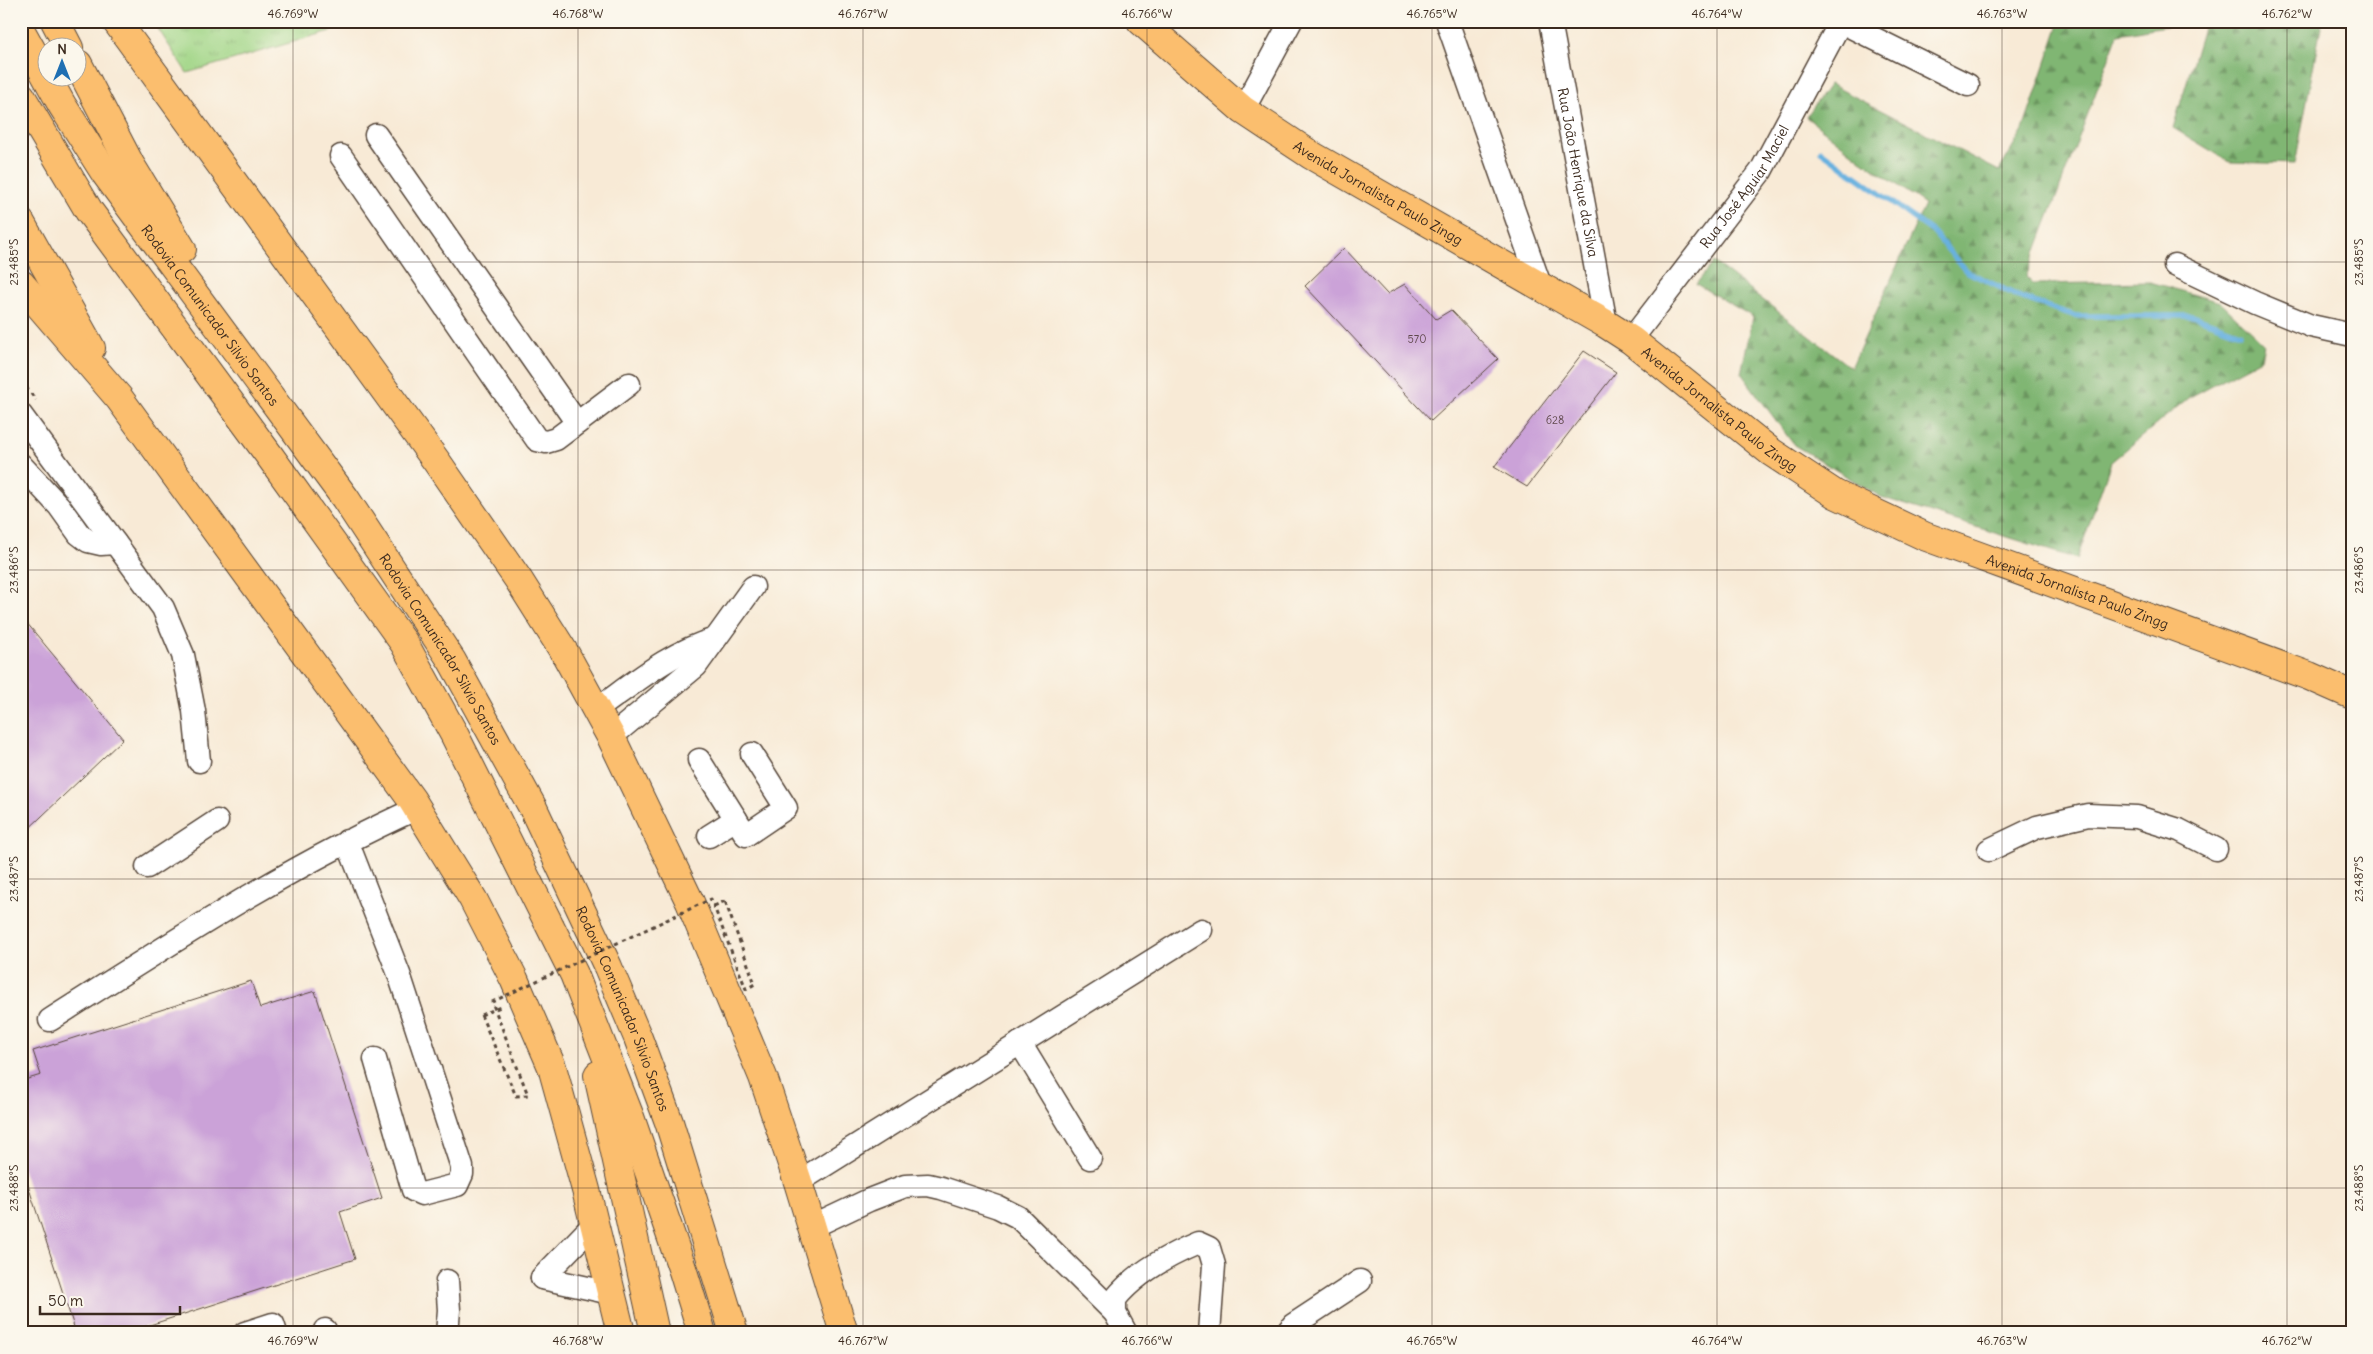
<svg xmlns="http://www.w3.org/2000/svg" width="2373" height="1354" font-family="Delius,sans-serif">
	<defs>
		<pattern id="grass-tufts" width="24" height="20" patternUnits="userSpaceOnUse" patternTransform="scale(1.25)"><rect width="24" height="20" fill="#a0d586"/><path d="M3 7l-1-3M5 7V3M7 7l1-3M15 17l-1-3M17 17v-4M19 17l1-3" fill="none" stroke="#8bb773"/></pattern>
		<pattern id="forest-firs" width="22" height="20" patternUnits="userSpaceOnUse" patternTransform="scale(1.25)"><rect width="22" height="20" fill="#80b673"/><path d="M5 1l3.5 6h-7zM16 11l3.5 6h-7z" fill="#6a945e"/></pattern>
	</defs>
	<rect width="100%" height="100%" fill="#fbf7ec"/>
	<filter id="ink" filterUnits="userSpaceOnUse"><feTurbulence type="fractalNoise" baseFrequency=".02" numOctaves="2"/><feDisplacementMap in="SourceGraphic" scale="10" xChannelSelector="R" yChannelSelector="G"/><feConvolveMatrix kernelMatrix="1 2 1 2 8 2 1 2 1" color-interpolation-filters="sRGB"/></filter>
	<filter id="wash" filterUnits="userSpaceOnUse"><feTurbulence type="fractalNoise" baseFrequency=".0096" numOctaves="4" result="noise"/><feDisplacementMap in="SourceGraphic" scale="20" xChannelSelector="R" yChannelSelector="G"/><feGaussianBlur stdDeviation="1.12" result="paint"/><feColorMatrix in="noise" values="0 0 0 0 0 0 0 0 0 0 0 0 0 0 0 0 0 1.4 0 .05"/><feComposite in="paint" operator="in"/></filter>
	<g filter="url(#wash)">
		<rect width="100%" height="100%" fill="#f8ead6"/>
		<!-- grass -->
		<polygon fill="url(#grass-tufts)" stroke="#6e8052" points="153,21 365,21 187,73"/>
		<!-- forest -->
		<g fill="url(#forest-firs)" stroke="#5e7048">
			<polygon points="2060,21 2196,21 2118,34 2026,277 2033,284 2150,282 2220,302 2264,344 2261,359 2188,398 2111,462 2077,559 1881,497 1794,445 1741,373 1753,317 1696,284 1714,262 1851,368 1925,204 1861,160 1806,117 1830,84 1999,171 2023,130"/>
			<polygon points="2205,21 2322,21 2295,164 2230,162 2173,128"/>
		</g>
		<g fill="none" stroke-linecap="round" stroke-linejoin="round">
			<!-- stream -->
			<polyline stroke="#67b1df" stroke-width="5.5" points="1821,151 1933,232 1966,271 2022,298 2076,316 2193,316 2240,333"/>
		</g>
		<g id="blocks">
			<!-- building -->
			<g fill="#cba2d8">
				<polygon points="1344,248 1387,294 1405,284 1436,319 1451,310 1498,359 1431,421 1305,286"/>
				<polygon points="1584,351 1616,372 1527,487 1494,467"/>
				<polygon points="21,616 123,739 21,836"/>
				<polygon points="251,981 260,1008 315,991 382,1198 340,1212 355,1259 125,1333 76,1333 21,1164 21,1081 41,1075 33,1051"/>
			</g>
		</g>
	</g>
	<g filter="url(#ink)">
		<use href="#blocks" fill-opacity="0" stroke="#57473a" stroke-width="1"/>
		<g fill="none" stroke-linecap="round" stroke-linejoin="round">
			<!-- minor casing -->
			<g stroke="#57473a" stroke-width="25">
				<g id="minor">
					<polyline points="1447,21 1540,285"/>
					<path id="s1" d="M1550 21 1606 324"/>
					<polyline points="1841,22 1968,85"/>
					<polyline points="1243,110 1291,21"/>
					<polyline points="376,135 577,423"/>
					<polyline points="341,156 537,440 546,442 556,439 629,384"/>
					<polyline points="2175,265 2255,303 2311,326 2352,335"/>
					<path id="s2" d="M1631 340 1761 171 1841 21"/>
					<polyline points="21,415 163,608 183,655 194,711 199,761"/>
					<polyline points="21,465 59,506 79,534 88,541 101,544 115,543"/>
					<path d="M596 710C634 683 670 652 715 639"/>
					<polyline points="611,737 696,666 753,587"/>
					<polyline points="699,760 746,835 786,808 752,754"/>
					<polyline points="709,836 736,819"/>
					<polyline points="347,841 399,974 462,1167 462,1174 457,1185 422,1194 413,1190 375,1059"/>
					<polyline points="1989,850 2037,827 2088,815 2137,817 2179,830 2216,849"/>
					<polyline points="147,867 217,821"/>
					<path d="M50 1020C170 944 288 866 418 808"/>
					<polyline points="1020,1043 1090,1158"/>
					<polyline points="798,1182 1201,930"/>
					<polyline points="812,1227 869,1200 905,1186 928,1185 941,1188 998,1207 1018,1217 1115,1313"/>
					<polyline points="542,1278 594,1224"/>
					<polyline points="542,1278 611,1293"/>
					<polyline points="325,1330 326,1333"/>
					<polyline points="245,1333 273,1324 276,1333"/>
					<polyline points="447,1333 449,1310 447,1281"/>
					<path d="M1126 1333 1115 1313V1299C1136 1273 1167 1256 1198 1243L1209 1248 1214 1265 1209 1333"/>
					<polyline points="1287,1333 1293,1325 1360,1281"/>
				</g>
			</g>
			<!-- major casing -->
			<g stroke="#57473a" stroke-width="30">
				<g id="major">
					<polyline points="116,21 437,462 518,579 566,655 611,737 690,902 763,1077 798,1182 844,1333"/>
					<path id="s3" d="M1141 21 1243 110 1311 155 1606 324 1631 340 1771 452 1835 494 1924 536 2309 676 2352 695"/>
					<polyline points="21,223 91,348"/>
					<polyline points="21,284 119,398 412,800 473,899 514,979 552,1067 586,1190 621,1333"/>
				</g>
			</g>
			<!-- highway casing -->
			<g stroke="#57473a" stroke-width="30">
				<g id="highway">
					<polyline points="55,21 69,48"/>
					<path id="s4" d="M21 31 62 105 105 173 345 498 452 661 533 808 608 967 638 1038 669 1122 734 1333"/>
					<polyline points="78,64 130,164 182,249"/>
					<polyline points="21,96 89,211 269,455 404,643 454,734 574,974 630,1117 683,1271 702,1333"/>
					<polyline points="598,1075 655,1333"/>
				</g>
			</g>
			<!-- path -->
			<g stroke="#57473a" stroke-width="3" stroke-dasharray="4 4" stroke-linecap="butt">
				<polyline points="21,381 36,400"/>
				<polyline points="714,906 725,901"/>
				<polyline points="481,1015 503,1006"/>
			</g>
			<!-- minor -->
			<use href="#minor" stroke="#fff" stroke-width="22"/>
			<!-- major -->
			<use href="#major" stroke="#fbbe6e" stroke-width="28"/>
			<!-- highway -->
			<use href="#highway" stroke="#fbbe6e" stroke-width="28"/>
			<!-- path-bridge -->
			<polyline stroke="#57473a" stroke-width="3" stroke-dasharray="4 4" stroke-linecap="butt" points="481,1015 516,1096 528,1095 492,1002 711,899 746,989 755,984 725,901"/>
		</g>
	</g>
	<!-- ticks -->
	<path fill="none" stroke="#3b2a1e" stroke-width="1" stroke-opacity="0.45" d="M293 21V1333M578 21V1333M863 21V1333M1147 21V1333M1432 21V1333M1717 21V1333M2002 21V1333M2287 21V1333M21 262H2352M21 570H2352M21 879H2352M21 1188H2352"/>
	<g text-anchor="middle" stroke-width="4" stroke-linejoin="round" paint-order="stroke">
		<!-- number labels -->
		<g font-size="11" fill="#5f484c">
			<text x="1417" y="343">570</text>
			<text x="1555" y="424">628</text>
		</g>
		<!-- street labels -->
		<g font-size="14" fill="#3b2a1e" stroke="#fbf7ec">
			<text dy="5" stroke="none"><textPath href="#s1" startOffset="154">Rua João Henrique da Silva</textPath></text>
			<text dy="5" stroke="none"><textPath href="#s2" startOffset="191">Rua José Aguiar Maciel</textPath></text>
			<text dy="5" stroke="none"><textPath href="#s3" startOffset="294">Avenida Jornalista Paulo Zingg</textPath></text>
			<text dy="5" stroke="none"><textPath href="#s4" startOffset="342">Rodovia Comunicador Silvio Santos</textPath></text>
			<text dy="5" stroke="none"><textPath href="#s3" startOffset="699">Avenida Jornalista Paulo Zingg</textPath></text>
			<text dy="5" stroke="none"><textPath href="#s3" startOffset="1104">Avenida Jornalista Paulo Zingg</textPath></text>
			<text dy="5" stroke="none"><textPath href="#s4" startOffset="748">Rodovia Comunicador Silvio Santos</textPath></text>
			<text dy="5" stroke="none"><textPath href="#s4" startOffset="1152">Rodovia Comunicador Silvio Santos</textPath></text>
		</g>
	</g>
	<!-- margin -->
	<rect width="2373" height="1354" fill="none" stroke="#fbf7ec" stroke-width="55"/>
	<!-- north arrow -->
	<g transform="translate(62 62)"><circle r="24" fill="#fbf7ec" stroke="#aea59a"/>
	<path d="M0-4L9 19L0 12L-9 19Z" fill="#1f6fb2"/>
	<text y="-8" font-size="14" font-weight="bold" text-anchor="middle" fill="#3b2a1e">N</text>
	</g>
	<!-- scale -->
	<path d="M40 1306v8h140v-8" fill="none" stroke="#3b2a1e" stroke-width="2.5"/>
	<text x="48" y="1306" font-size="15" fill="#3b2a1e" stroke="#fbf7ec" stroke-width="4" paint-order="stroke">50 m</text>
	<rect x="28" y="28" width="2318" height="1298" fill="none" stroke="#3b2a1e" stroke-width="2"/>
	<g font-size="12" text-anchor="middle" fill="#3b2a1e">
		<text x="293" y="18">46.769°W</text>
		<text x="578" y="18">46.768°W</text>
		<text x="863" y="18">46.767°W</text>
		<text x="1147" y="18">46.766°W</text>
		<text x="1432" y="18">46.765°W</text>
		<text x="1717" y="18">46.764°W</text>
		<text x="2002" y="18">46.763°W</text>
		<text x="2287" y="18">46.762°W</text>
		<text transform="translate(14 262) rotate(-90)" y="4">23.485°S</text>
		<text transform="translate(2359 262) rotate(-90)" y="4">23.485°S</text>
		<text transform="translate(14 570) rotate(-90)" y="4">23.486°S</text>
		<text transform="translate(2359 570) rotate(-90)" y="4">23.486°S</text>
		<text transform="translate(14 879) rotate(-90)" y="4">23.487°S</text>
		<text transform="translate(2359 879) rotate(-90)" y="4">23.487°S</text>
		<text transform="translate(14 1188) rotate(-90)" y="4">23.488°S</text>
		<text transform="translate(2359 1188) rotate(-90)" y="4">23.488°S</text>
		<text x="293" y="1345">46.769°W</text>
		<text x="578" y="1345">46.768°W</text>
		<text x="863" y="1345">46.767°W</text>
		<text x="1147" y="1345">46.766°W</text>
		<text x="1432" y="1345">46.765°W</text>
		<text x="1717" y="1345">46.764°W</text>
		<text x="2002" y="1345">46.763°W</text>
		<text x="2287" y="1345">46.762°W</text>
	</g>
</svg>
